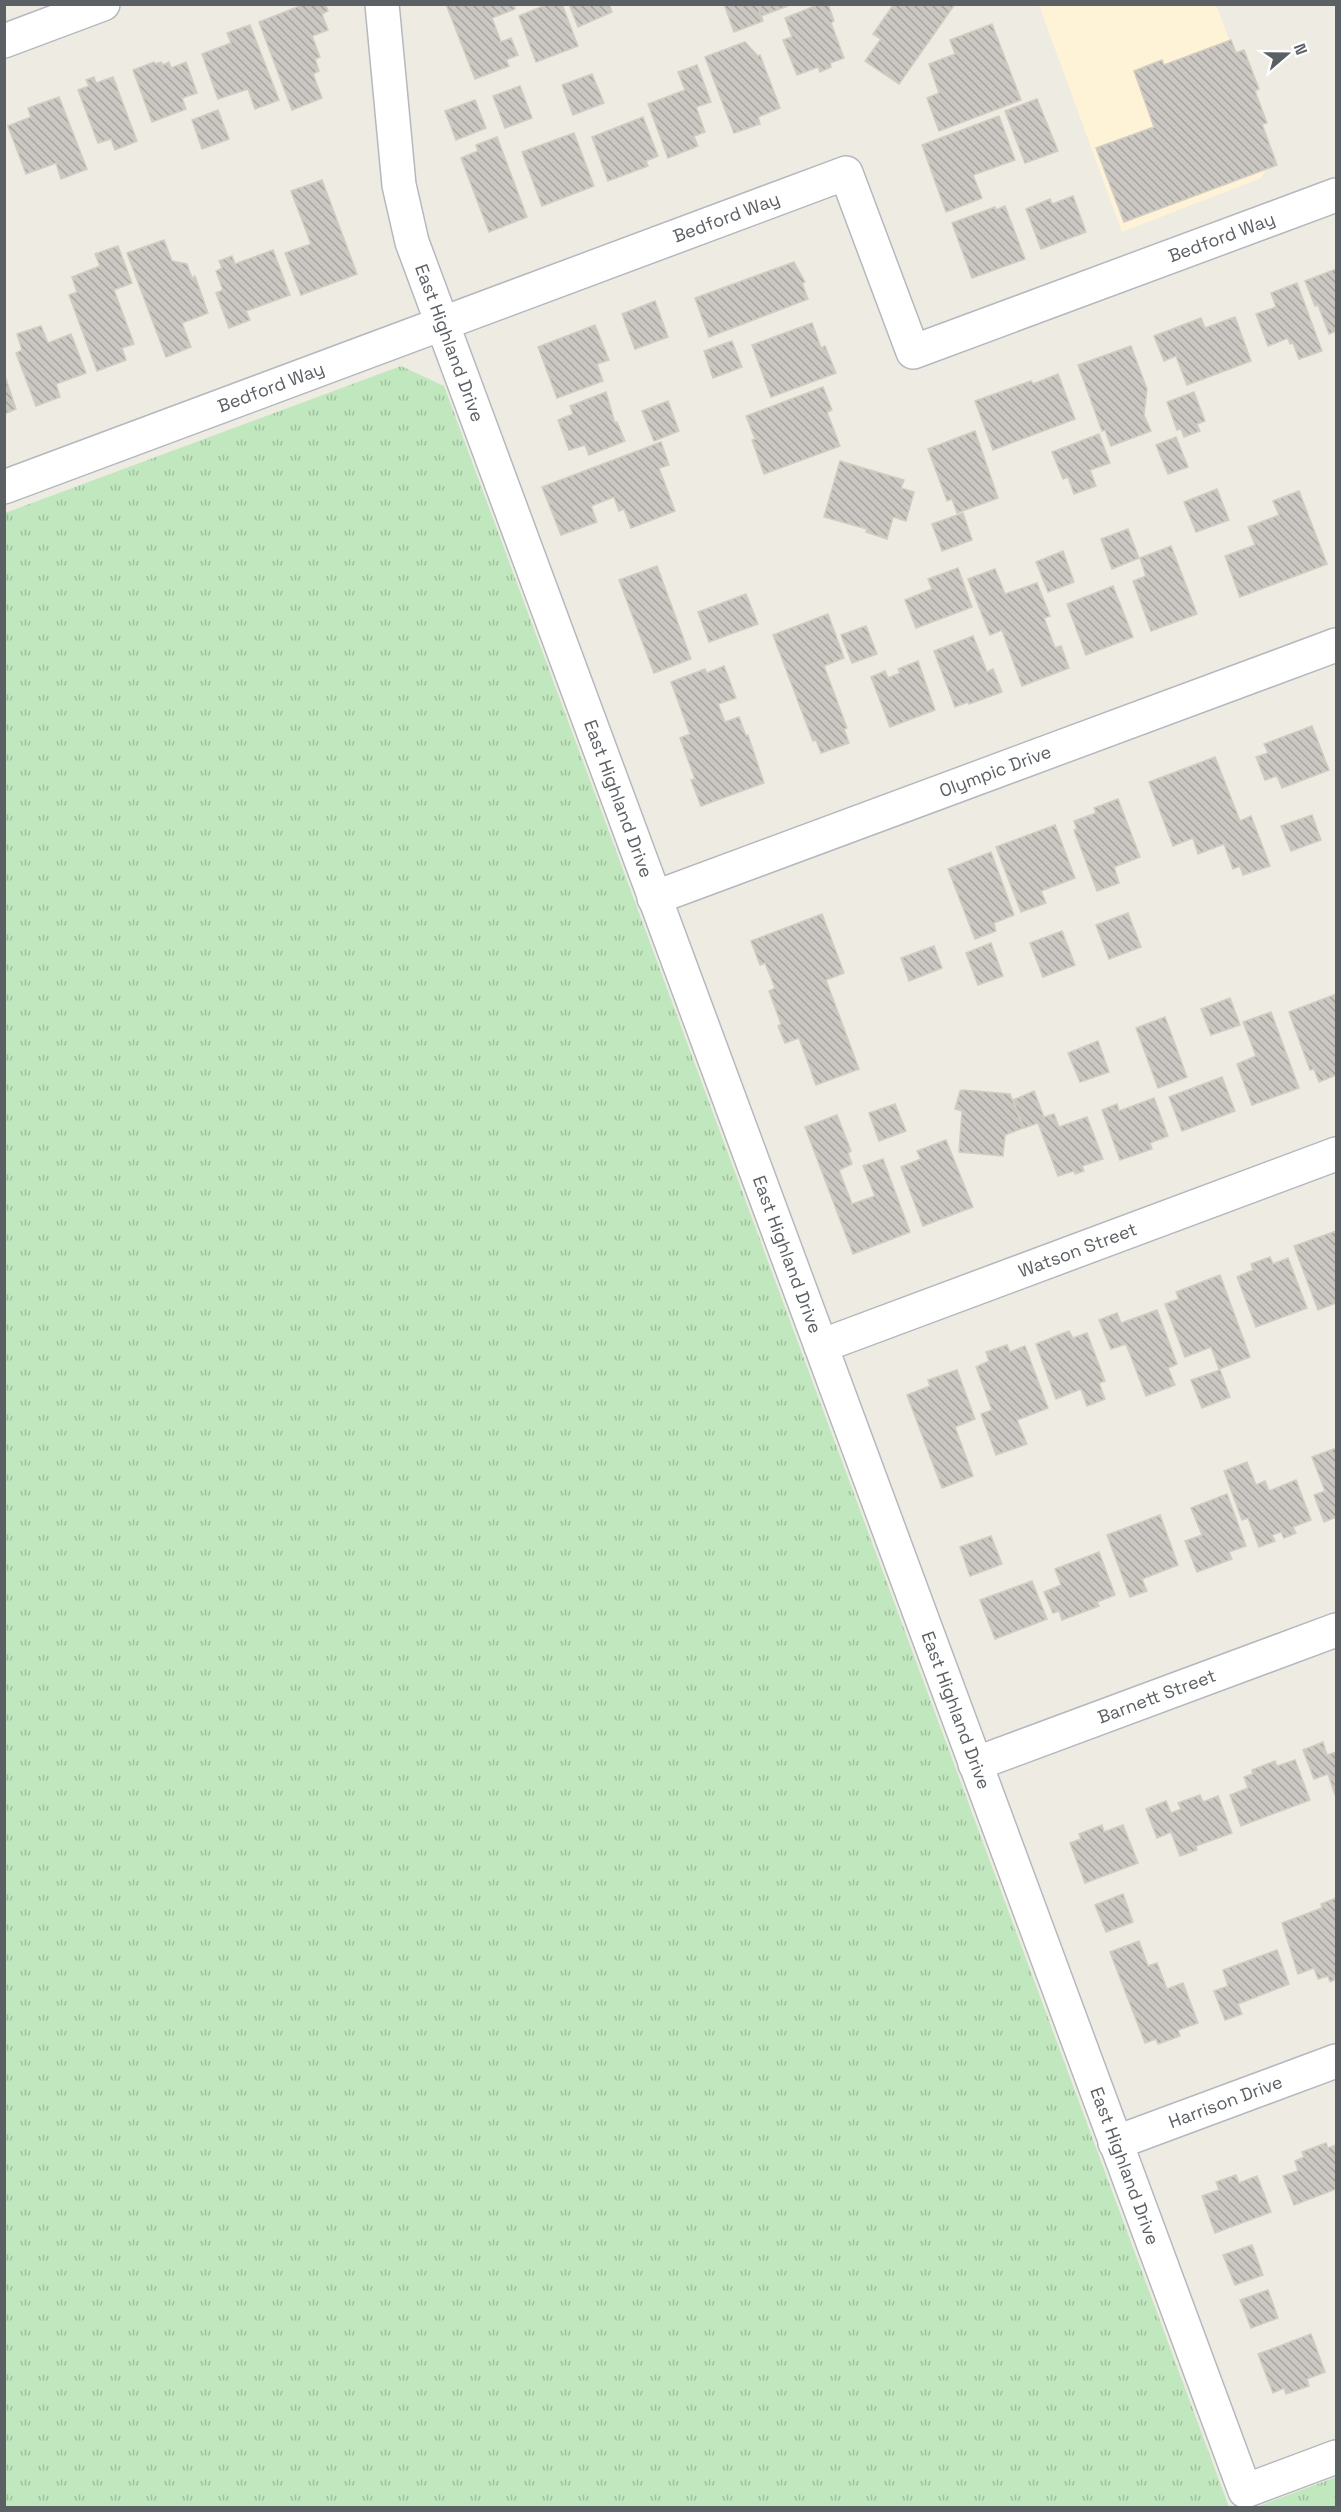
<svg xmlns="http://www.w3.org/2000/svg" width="1341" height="2512" font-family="'Space Grotesk',sans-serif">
	<defs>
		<pattern id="grass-tufts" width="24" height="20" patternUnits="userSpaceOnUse" patternTransform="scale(1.5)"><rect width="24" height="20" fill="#c1e7be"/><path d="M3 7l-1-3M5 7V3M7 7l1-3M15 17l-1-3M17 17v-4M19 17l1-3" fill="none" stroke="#a0bf9e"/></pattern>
		<pattern id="building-back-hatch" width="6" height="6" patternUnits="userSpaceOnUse" patternTransform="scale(1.5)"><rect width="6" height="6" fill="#cbc7c2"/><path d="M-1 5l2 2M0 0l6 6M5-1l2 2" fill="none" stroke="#a8a5a1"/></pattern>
	</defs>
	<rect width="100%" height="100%" fill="#eeebe2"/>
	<!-- commercial -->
	<polygon fill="#fff3d7" points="1039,5 1216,5 1270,148 1270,164 1261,178 1122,232"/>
	<!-- grass -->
	<g fill="url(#grass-tufts)">
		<polygon points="401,366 444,386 1229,2507 5,2507 5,513"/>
		<polygon points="1336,2477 1336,2507 1256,2507"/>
	</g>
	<!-- building -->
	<g fill="url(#building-back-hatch)" stroke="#d3ccc1" stroke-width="1.5">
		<polygon points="305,4 325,4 328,11 322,14 328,30 312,36 320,57 315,59 319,71 313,74 322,98 292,110 259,22"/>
		<polygon points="446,4 514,4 515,9 492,18 501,42 511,38 518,55 506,60 509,66 475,79"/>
		<polygon points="548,4 562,4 578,46 536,62 519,16"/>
		<polygon points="569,4 609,4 612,12 578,27"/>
		<polygon points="724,4 757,4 763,21 734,32"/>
		<polygon points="757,4 788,4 788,6 761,16"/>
		<polygon points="820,4 828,4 834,21 831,23 844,58 830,63 831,67 820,72 818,67 797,75 783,40 792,37 785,18"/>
		<polygon points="894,4 955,4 899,84 865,61 881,39 873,34"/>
		<polygon points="992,24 1021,100 939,131 927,98 939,93 929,64 955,54 950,40"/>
		<polygon points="250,25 279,100 255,109 248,89 218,99 202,54 231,43 227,33"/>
		<polygon points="1231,40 1236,53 1244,50 1259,89 1255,91 1267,123 1262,124 1277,165 1124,222 1096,148 1154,127 1134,71 1162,60 1164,65"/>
		<polygon points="745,42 758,56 760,55 780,108 758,117 760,124 734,133 705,57"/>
		<polygon points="154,62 155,64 161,62 163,65 169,62 171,68 186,62 197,93 182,98 186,109 152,122 133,70"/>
		<polygon points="697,65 711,102 696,107 705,132 694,136 698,146 668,158 648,104 685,90 678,72"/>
		<polygon points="592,74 604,103 573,115 562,85"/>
		<polygon points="94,77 96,83 113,77 137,141 115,150 111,139 98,143 78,90 89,86 86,80"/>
		<polygon points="520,86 532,118 505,128 493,96"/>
		<polygon points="59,97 87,169 61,179 56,163 26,174 8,126 31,117 28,108"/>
		<polygon points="1037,99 1058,151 1025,163 1005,111"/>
		<polygon points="475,100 486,128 456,140 445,111"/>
		<polygon points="218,110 229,139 202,149 192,120"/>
		<polygon points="999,116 1015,160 973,175 982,198 946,212 922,145"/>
		<polygon points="643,117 658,156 646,161 648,166 608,181 592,137"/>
		<polygon points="574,133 594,186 542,206 522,152"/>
		<polygon points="497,137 527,217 489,232 461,158 478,151 476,145"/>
		<polygon points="322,180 357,274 301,295 285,253 311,244 291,191"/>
		<polygon points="1073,196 1086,232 1041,249 1026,209 1050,199 1052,204"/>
		<polygon points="1005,206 1025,259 972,278 952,223 995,207 996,210"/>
		<polygon points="164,240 172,261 187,264 192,278 195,276 208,313 182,323 191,347 166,357 127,253"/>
		<polygon points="118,246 132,283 114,290 134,344 122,348 126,360 97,371 69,295 77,292 72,277 100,266 95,254"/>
		<polygon points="273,250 290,295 246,311 250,320 229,328 216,293 223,290 216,271 222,268 219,261 232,256 235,264"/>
		<polygon points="794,262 805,282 802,283 808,299 709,337 695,298"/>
		<polygon points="1336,269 1336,331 1329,334 1318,305 1315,306 1305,281"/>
		<polygon points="1297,283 1322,351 1299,359 1293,343 1290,344 1288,338 1268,346 1256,314 1276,307 1271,293"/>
		<polygon points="655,301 668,337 635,349 622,314"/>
		<polygon points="1235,317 1251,361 1187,385 1176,356 1164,361 1154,336 1201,318 1205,328"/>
		<polygon points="812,323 821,348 825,346 836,373 771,397 752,345"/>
		<polygon points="595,325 609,360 597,364 603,381 557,398 538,347"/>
		<polygon points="41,326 48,343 71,334 86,373 56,384 60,397 36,406 16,353 22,350 17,334"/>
		<polygon points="732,341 742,367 713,378 704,351"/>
		<polygon points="1131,346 1147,389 1144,415 1151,431 1111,446 1105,430 1102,431 1078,365"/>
		<polygon points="4,373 16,409 4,414"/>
		<polygon points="1058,374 1075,419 993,450 975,401 1031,381 1033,384"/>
		<polygon points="823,387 832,410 827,412 840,446 764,474 752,440 755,439 746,416"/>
		<polygon points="606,392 615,423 617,422 625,441 589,455 585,445 569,450 558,420 573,414 570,406"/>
		<polygon points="1194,392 1205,421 1197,424 1200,431 1184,437 1181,429 1177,430 1167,402"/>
		<polygon points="668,401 679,431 654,441 642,411"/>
		<polygon points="975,431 998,498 957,513 952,499 947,501 928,449"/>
		<polygon points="1099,434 1110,463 1090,470 1096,486 1074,494 1068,477 1063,479 1052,452"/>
		<polygon points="1176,437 1188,467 1168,474 1156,445"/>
		<polygon points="661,442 669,465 659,468 675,511 631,528 624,509 619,511 614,497 591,506 597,522 561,535 542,487"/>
		<polygon points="840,461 904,480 901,488 914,492 906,521 893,517 887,539 866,532 867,529 824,517"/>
		<polygon points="1217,489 1229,520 1196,532 1184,502"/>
		<polygon points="1299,491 1327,564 1240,597 1225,556 1255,545 1248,527 1279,515 1273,501"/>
		<polygon points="963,513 972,540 942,551 932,524"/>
		<polygon points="1128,529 1139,558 1112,569 1101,539"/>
		<polygon points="1171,546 1197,614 1151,631 1133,581 1146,576 1140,558"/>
		<polygon points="1063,551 1074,582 1048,592 1036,562"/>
		<polygon points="657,566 691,659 654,673 619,580"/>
		<polygon points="958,568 972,607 916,628 905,600 932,589 928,579"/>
		<polygon points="995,569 1005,594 1037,583 1050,616 1044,618 1055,648 1061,646 1069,668 1022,686 1002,630 990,635 968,579"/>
		<polygon points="1113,586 1133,637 1086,655 1067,604"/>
		<polygon points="746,594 758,624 709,642 698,612"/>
		<polygon points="828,614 844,658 824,666 847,728 844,729 849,743 821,753 816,740 813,741 773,635"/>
		<polygon points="866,626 877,654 852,663 841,635"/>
		<polygon points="973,636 987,672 993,669 1002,692 969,704 968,702 955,707 934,651"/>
		<polygon points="918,661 935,710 890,727 871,677 885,671 888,678 900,673 898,669"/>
		<polygon points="724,666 736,698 718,704 725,722 739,717 746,736 748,735 764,783 701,806 691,780 695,779 680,738 690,734 671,682 705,669 707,673"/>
		<polygon points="1312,726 1329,770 1282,788 1277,776 1265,780 1256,757 1268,753 1264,744"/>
		<polygon points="1215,757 1240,821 1251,816 1270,866 1243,875 1240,866 1233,869 1224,844 1198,854 1193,838 1173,846 1149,782"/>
		<polygon points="1118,799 1140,857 1114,867 1119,883 1097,891 1074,830 1077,829 1074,821 1096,813 1094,808"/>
		<polygon points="1312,815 1321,840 1291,851 1281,826"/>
		<polygon points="1055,825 1075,878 1041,891 1046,903 1021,912 996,847"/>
		<polygon points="991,852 1014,915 994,923 996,931 975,939 948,869"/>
		<polygon points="1128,913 1141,947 1109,959 1096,925"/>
		<polygon points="822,914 844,973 826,980 859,1069 816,1085 799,1038 785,1043 778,1026 781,1024 769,991 775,988 765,963 760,965 751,941"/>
		<polygon points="1062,931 1075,965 1043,977 1030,943"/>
		<polygon points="991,943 1003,976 978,985 966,953"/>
		<polygon points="934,946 942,968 909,981 901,958"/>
		<polygon points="1336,994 1336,1075 1319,1082 1314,1069 1310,1070 1289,1012"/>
		<polygon points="1230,998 1240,1025 1211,1035 1201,1009"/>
		<polygon points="1271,1012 1299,1088 1252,1105 1237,1064 1256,1056 1243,1022"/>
		<polygon points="1165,1017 1187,1077 1158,1088 1136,1028"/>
		<polygon points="1098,1041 1109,1072 1080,1082 1068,1053"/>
		<polygon points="1222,1077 1235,1111 1182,1131 1169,1097"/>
		<polygon points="963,1090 1010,1094 1023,1128 1005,1135 1003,1156 959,1152 962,1111 955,1109 960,1091"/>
		<polygon points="1034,1091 1044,1117 1054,1114 1059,1127 1087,1117 1103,1159 1082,1166 1084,1171 1075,1174 1074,1171 1058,1176 1038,1123 1024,1128 1013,1100"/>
		<polygon points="1154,1098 1168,1136 1150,1143 1152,1149 1120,1160 1102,1110 1117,1104 1119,1111"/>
		<polygon points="895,1104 906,1131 879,1141 869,1113"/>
		<polygon points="837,1115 851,1151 848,1153 852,1164 839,1170 852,1204 875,1196 863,1166 883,1159 910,1232 853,1254 805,1127"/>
		<polygon points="946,1140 973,1207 923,1226 901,1167 921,1159 917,1151"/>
		<polygon points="1336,1231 1336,1303 1318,1310 1294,1246"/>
		<polygon points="1270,1257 1273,1264 1288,1258 1307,1308 1256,1327 1237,1277 1253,1270 1251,1264"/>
		<polygon points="1220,1275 1250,1357 1219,1369 1211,1347 1185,1357 1165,1304 1179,1299 1176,1292"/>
		<polygon points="1157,1310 1177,1364 1168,1368 1175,1385 1146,1396 1126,1344 1111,1349 1099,1320 1117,1313 1121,1323"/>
		<polygon points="1069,1331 1073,1338 1087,1333 1105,1381 1099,1383 1105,1399 1087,1406 1081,1389 1056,1399 1036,1344"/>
		<polygon points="1007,1345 1010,1352 1025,1346 1048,1408 1017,1420 1027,1444 996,1455 981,1414 992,1410 976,1367 989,1361 986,1352"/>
		<polygon points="957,1370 975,1419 955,1427 973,1476 942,1488 907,1395 930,1386 928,1380"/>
		<polygon points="1220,1370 1230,1397 1202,1408 1191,1380"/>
		<polygon points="1336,1448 1336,1517 1324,1522 1314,1495 1325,1491 1312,1457"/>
		<polygon points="1247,1462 1256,1485 1265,1481 1269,1491 1296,1480 1311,1520 1293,1527 1296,1533 1284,1538 1281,1532 1272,1535 1275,1541 1259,1547 1248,1518 1242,1520 1224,1471"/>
		<polygon points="1227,1494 1246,1546 1229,1552 1232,1559 1197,1572 1185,1541 1202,1535 1191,1508"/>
		<polygon points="1160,1515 1178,1565 1142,1579 1147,1591 1130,1597 1107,1535"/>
		<polygon points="991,1536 1002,1564 970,1576 960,1547"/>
		<polygon points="1099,1552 1115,1595 1097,1602 1099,1606 1062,1620 1059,1611 1053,1613 1044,1592 1061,1585 1055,1569"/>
		<polygon points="1032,1581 1047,1619 995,1639 980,1600"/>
		<polygon points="1323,1742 1327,1755 1336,1752 1335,1795 1328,1774 1314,1779 1303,1750"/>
		<polygon points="1295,1760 1310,1800 1241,1826 1230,1795 1248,1788 1244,1777 1253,1774 1252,1770 1275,1761 1277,1766"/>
		<polygon points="1200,1795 1203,1802 1218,1796 1232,1833 1196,1846 1197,1850 1180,1856 1171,1832 1157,1838 1146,1809 1166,1801 1171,1813 1181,1809 1178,1803"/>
		<polygon points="1102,1825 1104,1832 1123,1825 1138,1863 1085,1883 1070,1843 1081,1839 1079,1834"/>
		<polygon points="1123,1894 1133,1922 1106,1932 1095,1905"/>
		<polygon points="1336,1898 1336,1979 1330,1982 1328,1976 1318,1979 1314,1968 1298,1974 1282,1923 1322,1908 1321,1904"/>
		<polygon points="1139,1941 1148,1966 1157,1963 1167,1989 1183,1983 1198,2023 1178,2030 1180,2036 1158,2044 1156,2039 1145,2043 1110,1952"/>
		<polygon points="1277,1950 1289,1984 1238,2004 1242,2014 1225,2020 1214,1991 1228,1986 1223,1970"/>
		<polygon points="1326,2143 1328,2148 1336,2145 1336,2189 1294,2205 1283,2176 1298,2171 1295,2161 1304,2157 1302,2152"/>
		<polygon points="1236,2175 1239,2183 1257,2176 1271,2212 1215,2233 1202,2196 1219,2190 1216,2182"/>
		<polygon points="1252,2245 1263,2275 1235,2285 1223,2255"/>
		<polygon points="1268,2290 1278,2318 1251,2328 1240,2300"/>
		<polygon points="1311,2334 1325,2372 1307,2379 1309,2386 1286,2394 1284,2388 1273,2393 1258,2354"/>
	</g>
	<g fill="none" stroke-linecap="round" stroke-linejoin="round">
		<!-- minor casing -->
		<g stroke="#b5b9be" stroke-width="36">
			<g id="minor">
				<path id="s1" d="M382 4 399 185 412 242 1245 2491 1336 2457"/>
				<polyline points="4,41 103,4"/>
				<path id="s2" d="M4 487 846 173 913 352 1336 195"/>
				<path id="s3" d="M654 898 1336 645"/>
				<path id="s4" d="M821 1346 1336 1154"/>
				<path id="s5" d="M975 1764 1336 1630"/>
				<path id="s6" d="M1115 2143 1336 2061"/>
			</g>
		</g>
		<!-- minor -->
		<use href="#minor" stroke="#fff" stroke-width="33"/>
	</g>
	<g text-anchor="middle" stroke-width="6" stroke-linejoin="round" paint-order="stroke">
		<!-- street labels -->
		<g font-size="18" fill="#5b6064" stroke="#fff">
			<text dy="6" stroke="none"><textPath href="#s2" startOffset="771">Bedford Way</textPath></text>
			<text dy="6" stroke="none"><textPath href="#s2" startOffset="1419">Bedford Way</textPath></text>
			<text dy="6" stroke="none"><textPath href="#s1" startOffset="348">East Highland Drive</textPath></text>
			<text dy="6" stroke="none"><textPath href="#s2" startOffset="285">Bedford Way</textPath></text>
			<text dy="6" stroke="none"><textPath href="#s3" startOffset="364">Olympic Drive</textPath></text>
			<text dy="6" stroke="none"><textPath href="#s1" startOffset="834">East Highland Drive</textPath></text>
			<text dy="6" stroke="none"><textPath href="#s4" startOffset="274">Watson Street</textPath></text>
			<text dy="6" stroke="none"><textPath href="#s1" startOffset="1320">East Highland Drive</textPath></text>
			<text dy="6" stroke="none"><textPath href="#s5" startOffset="194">Barnett Street</textPath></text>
			<text dy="6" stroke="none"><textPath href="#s1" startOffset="1806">East Highland Drive</textPath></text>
			<text dy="6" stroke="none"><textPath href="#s6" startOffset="118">Harrison Drive</textPath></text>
			<text dy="6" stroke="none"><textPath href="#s1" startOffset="2292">East Highland Drive</textPath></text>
		</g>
	</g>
	<!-- border -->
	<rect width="1341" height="2512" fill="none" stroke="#5b6064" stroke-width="12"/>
	<!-- north arrow -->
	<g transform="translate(1287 54) rotate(70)" stroke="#ffffff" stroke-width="4.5" paint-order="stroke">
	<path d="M0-4.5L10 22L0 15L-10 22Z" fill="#5b6064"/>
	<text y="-9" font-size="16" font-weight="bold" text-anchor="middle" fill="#5b6064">N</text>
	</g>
</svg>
